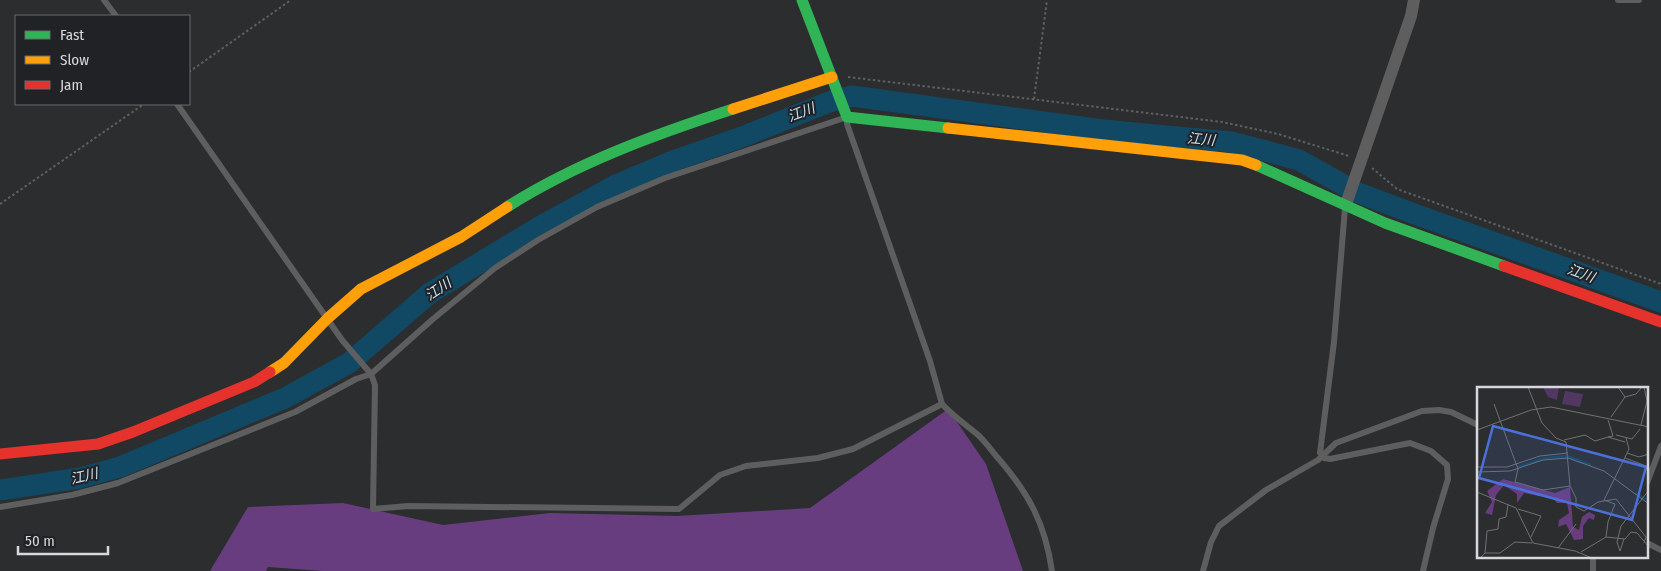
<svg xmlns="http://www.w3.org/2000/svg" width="1661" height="571" font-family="'Fira Sans Condensed','Noto Sans JP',sans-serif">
	<rect width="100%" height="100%" fill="#2c2d2e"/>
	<!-- forest -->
	<polygon fill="#683d80" points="948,409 986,464 1023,571 323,571 268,567 266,571 210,571 248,507 343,503 443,525 550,513 677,516 810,508"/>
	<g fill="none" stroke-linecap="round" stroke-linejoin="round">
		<!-- river -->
		<polyline stroke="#114965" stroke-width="21" points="0,490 80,478 120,467 285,398 349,363 430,293 539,227 616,185 673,161 742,137 829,102 852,96 1103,130 1231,142 1266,151 1299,160 1356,192 1420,216 1661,302"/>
		<!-- path -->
		<g stroke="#5f5f60" stroke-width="2" stroke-dasharray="2.5 2.5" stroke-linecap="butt">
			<polyline points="189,72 291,0"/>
			<polyline points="848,77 1222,122 1278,134 1349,156"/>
			<polyline points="1034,99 1047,0"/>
			<polyline points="1372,168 1397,189 1661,284"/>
			<polyline points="0,204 144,104"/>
		</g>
		<!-- lane -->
		<g stroke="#5e5e5f" stroke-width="6">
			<polyline points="104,0 116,16"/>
			<polyline points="1618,0 1639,0"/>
			<path d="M177 104 342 340 371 374 375 385 373 509 408 506 679 509 720 475 746 466 818 458 853 449 942 404C953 416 965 424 977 434 985 441 991 450 998 458 1029 494 1045 523 1052 571"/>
			<polyline points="1345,208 1334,342 1320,453 1324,458 1330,459 1410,443 1431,451 1447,465 1448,479 1433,528 1423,571"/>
			<polyline points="1647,483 1661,446"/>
			<polyline points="0,507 72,495 118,483 295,412 356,379 371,374 433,319 495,268 538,240 597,207 665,178 847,117 847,124 930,361 942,404"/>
			<polyline points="1647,543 1661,550"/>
			<polyline points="1593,557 1593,571"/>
			<polyline points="1203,571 1211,542 1219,526 1266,490 1318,460 1336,443 1422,411 1439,410 1451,412 1478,425"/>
		</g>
		<!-- street -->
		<polyline stroke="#5e5e5f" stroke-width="12" points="1346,204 1411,16 1414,0"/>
		<!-- fast -->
		<g stroke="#30b455" stroke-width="11">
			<polyline points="802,0 847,117 948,128"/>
			<polyline points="1256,165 1385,223 1504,266"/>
			<path d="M507 207C576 163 656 134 733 109"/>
		</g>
		<!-- slow -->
		<g stroke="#ff9f0a" stroke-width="11">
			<polyline points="733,109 832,77"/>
			<polyline points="948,128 1242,160 1256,165"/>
			<polyline points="270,372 284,363 328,318 361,289 461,237 507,207"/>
		</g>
		<!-- jam -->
		<g stroke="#e5322d" stroke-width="11">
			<polyline points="1504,266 1661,322"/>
			<polyline points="0,454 98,444 133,432 254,382 270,372"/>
		</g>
	</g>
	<g text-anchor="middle" stroke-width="4" stroke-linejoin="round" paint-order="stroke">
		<!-- water labels -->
		<g font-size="14" font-style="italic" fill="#cce3f1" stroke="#212225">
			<text transform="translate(801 112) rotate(-21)" y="5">江川</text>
			<text transform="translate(1201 139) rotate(5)" y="5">江川</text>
			<text transform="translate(1581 273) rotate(20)" y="5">江川</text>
			<text transform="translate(438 289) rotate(-34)" y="5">江川</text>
			<text transform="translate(84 476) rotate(-13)" y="5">江川</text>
		</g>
	</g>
	<!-- overview -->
	<g transform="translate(1477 387)">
		<rect width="171" height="171" fill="#2c2d2e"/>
		<path d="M66 0H82L80 13 71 10ZM88 4 106 7 103 20 85 17Z" fill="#523763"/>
		<path d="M26 92 78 106 93 100 96 140 102 143 105 130 112 125 118 128 117 133 112 131 106 139V152L97 153 89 137 81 140 82 133 92 126 90 116H80L77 112 47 106 40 116V107L27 98 19 108 15 128 8 126 15 115 10 104Z" fill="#683d80"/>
		<path fill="none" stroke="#114965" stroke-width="2.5" d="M41 80 68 71 90 69 114 78M159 106 172 114"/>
		<path fill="none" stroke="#707173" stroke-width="1" d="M51 0 65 36 79 51 89 55 93 99M141 0 148 10 159 7 165 0M17 17 41 82 38 95 66 103 93 99 99 111V120L107 124 121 115 139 112 169 150 167 156M134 30 148 10M164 38 170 14 167 0M0 43 54 23 74 20 172 40M139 48 155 52 163 42M131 50 136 49 131 33M87 53 108 48 118 54 131 50 148 55M150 66 162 70 172 67M148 71 172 80M0 80H30L63 69 91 66M0 85 33 84 66 73 91 71 127 84 172 117M0 105 39 121 56 156 98 164 115 171M41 122 64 129 54 150M129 150 131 135 138 117 127 113 152 62 149 51M147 152 143 164 140 155 144 139 172 103M81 161 99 137M104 165 129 150 148 152 154 145 160 146 172 160M8 166H23L38 155 55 156M3 171 8 166 10 144 21 142 22 132 29 130 31 118"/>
		<path fill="#4c70d9" fill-opacity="0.15" stroke="#4c70d9" stroke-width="2.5" d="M16 39 169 80 155 133 2 91Z"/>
		<rect width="171" height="171" fill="none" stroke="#d7d8db" stroke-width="2.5"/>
	</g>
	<!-- legend -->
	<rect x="15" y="15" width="175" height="90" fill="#212225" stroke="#6a6b6e"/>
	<rect x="25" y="31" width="25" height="8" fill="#30b455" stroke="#6a6b6e"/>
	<text x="60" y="40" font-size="15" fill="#d7d8db">Fast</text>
	<rect x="25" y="56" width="25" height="8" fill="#ff9f0a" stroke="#6a6b6e"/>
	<text x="60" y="65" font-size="15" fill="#d7d8db">Slow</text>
	<rect x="25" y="81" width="25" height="8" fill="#e5322d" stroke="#6a6b6e"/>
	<text x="60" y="90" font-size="15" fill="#d7d8db">Jam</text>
	<!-- scale -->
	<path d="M18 546v8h90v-8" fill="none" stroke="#d7d8db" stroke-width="2.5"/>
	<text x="25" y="546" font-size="15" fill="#d7d8db" stroke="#212225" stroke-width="4" paint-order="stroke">50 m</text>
</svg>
